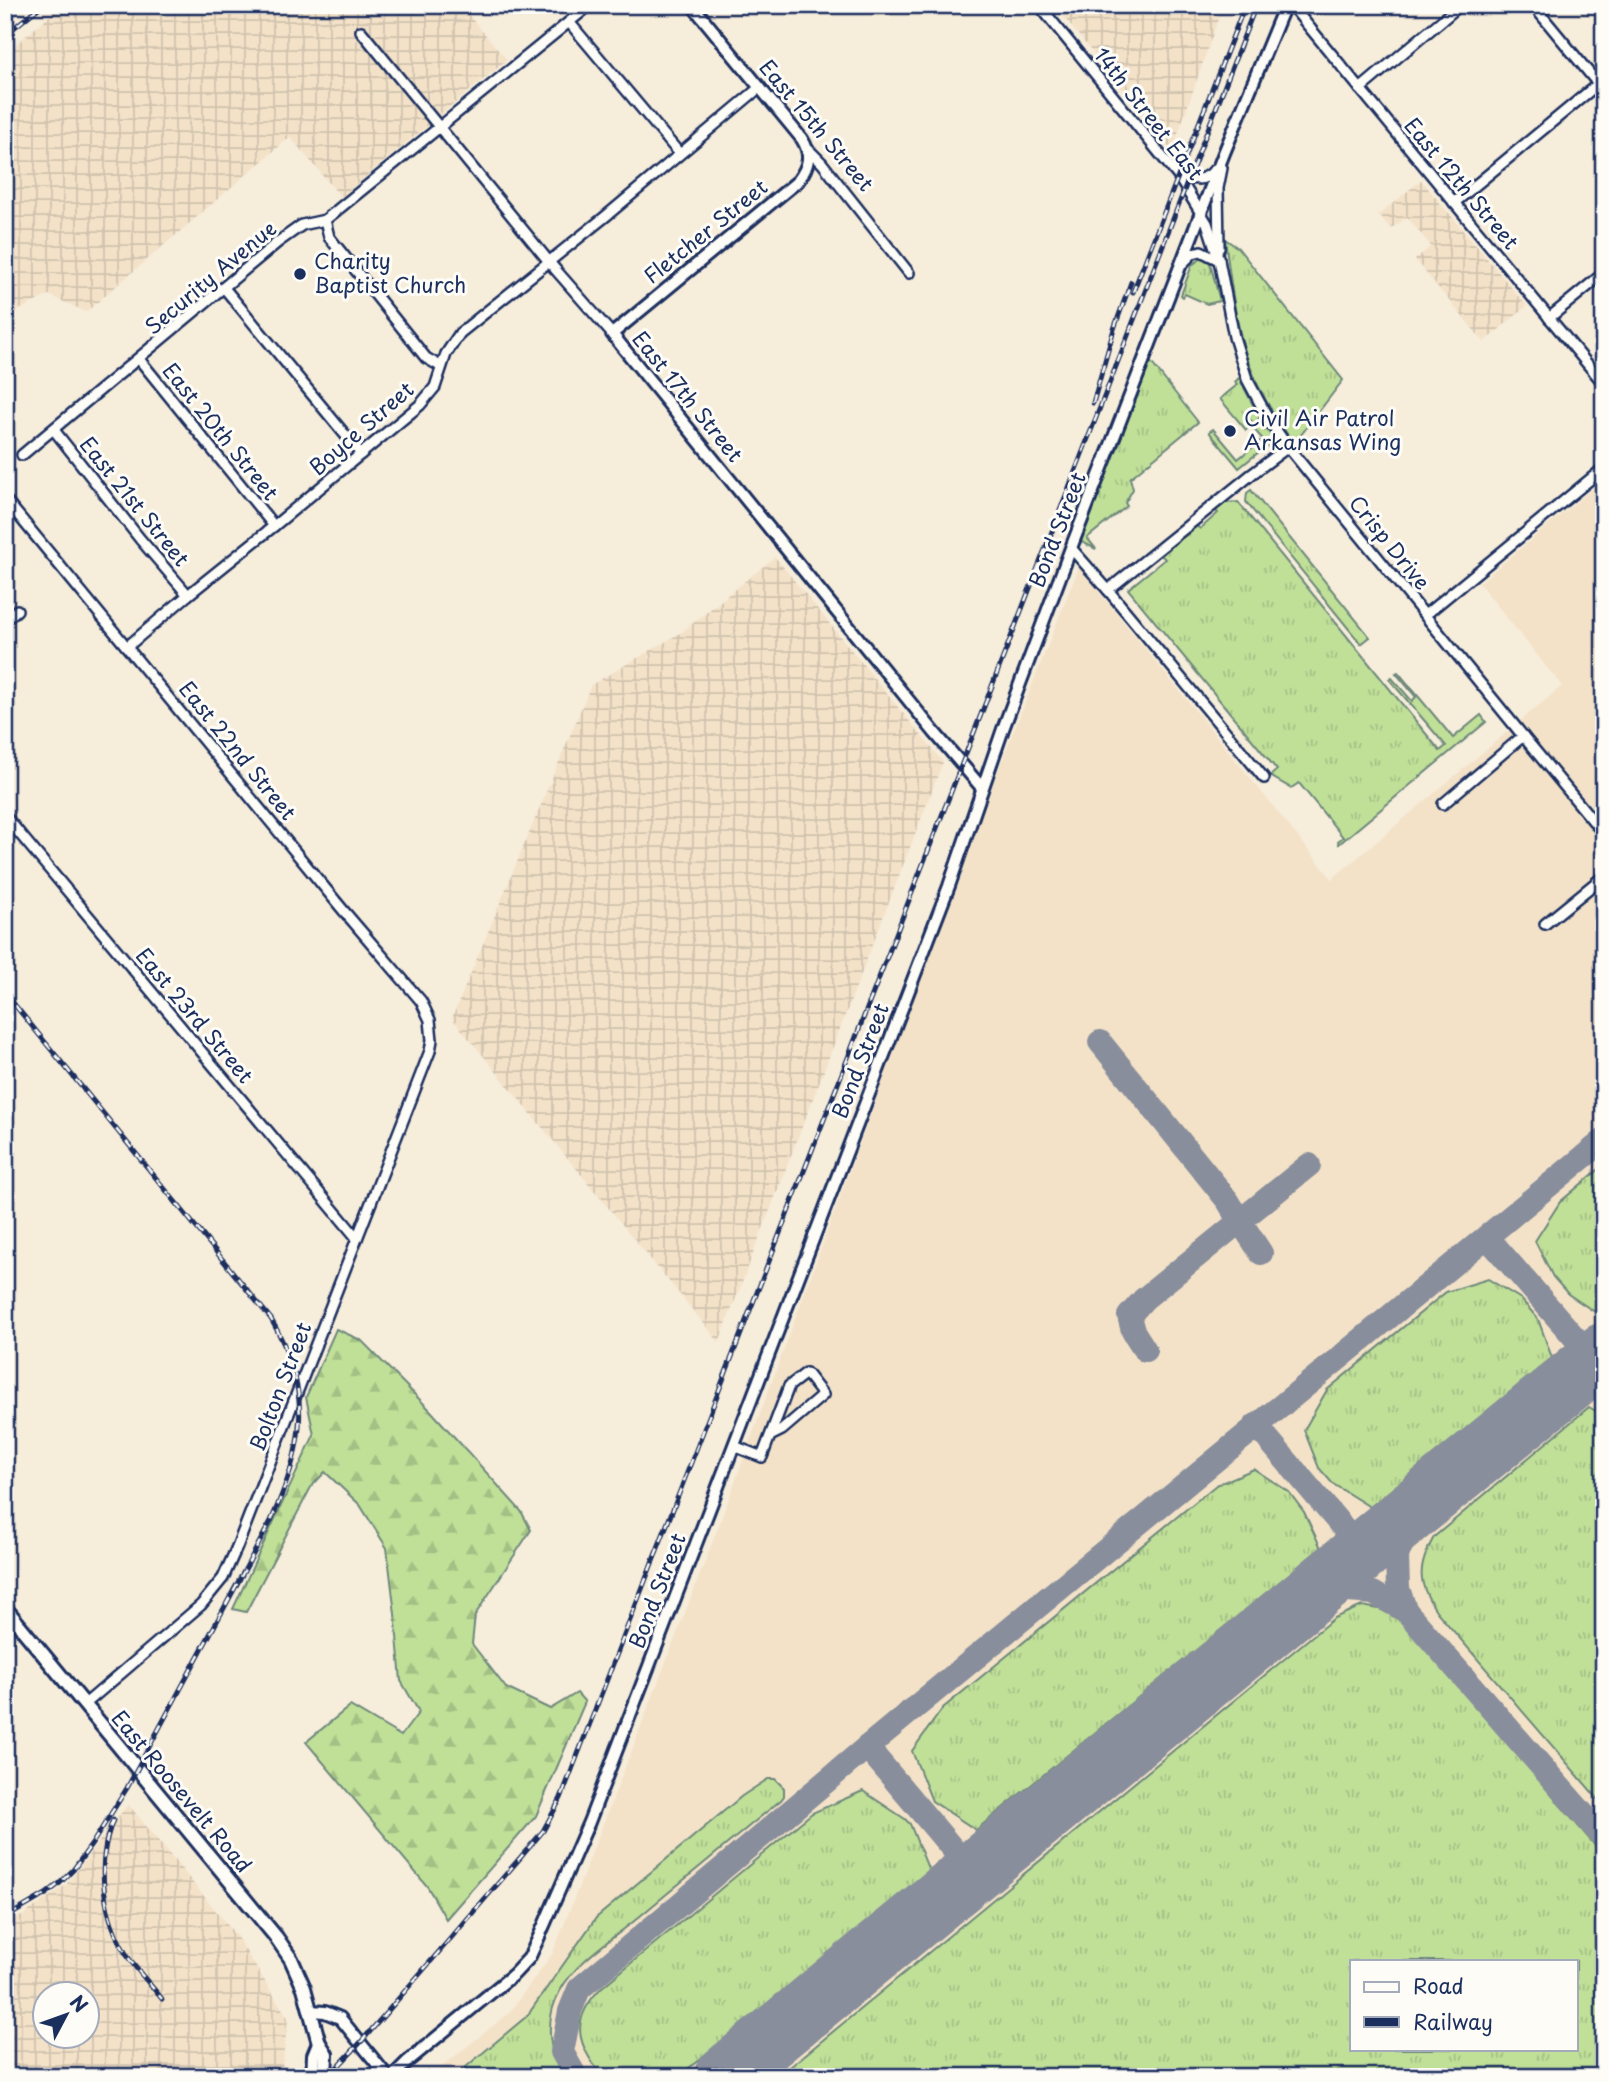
<svg xmlns="http://www.w3.org/2000/svg" width="1609" height="2082" font-family="'Playpen Sans',sans-serif">
	<defs>
		<pattern id="industrial-grid" width="8" height="8" patternUnits="userSpaceOnUse" patternTransform="scale(1.75)"><rect width="8" height="8" fill="#f3e2c8"/><path d="M0 4h8M4 0v8" fill="none" stroke="#d0c2ae"/></pattern>
		<pattern id="grass-tufts" width="24" height="20" patternUnits="userSpaceOnUse" patternTransform="scale(1.75)"><rect width="24" height="20" fill="#c0e098"/><path d="M3 7l-1-3M5 7V3M7 7l1-3M15 17l-1-3M17 17v-4M19 17l1-3" fill="none" stroke="#a4c085"/></pattern>
		<pattern id="forest-firs" width="22" height="20" patternUnits="userSpaceOnUse" patternTransform="scale(1.75)"><rect width="22" height="20" fill="#c0e098"/><path d="M5 1l3.5 6h-7zM16 11l3.5 6h-7z" fill="#a4c085"/></pattern>
	</defs>
	<rect width="100%" height="100%" fill="#f7eddb"/>
	<filter id="ink" filterUnits="userSpaceOnUse"><feTurbulence type="fractalNoise" baseFrequency=".0143" numOctaves="2"/><feDisplacementMap in="SourceGraphic" scale="14" xChannelSelector="R" yChannelSelector="G"/><feConvolveMatrix kernelMatrix="1 2 1 2 8 2 1 2 1" color-interpolation-filters="sRGB"/></filter>
	<g filter="url(#ink)">
		<!-- built -->
		<path fill="#f3e2c8" fill-rule="evenodd" d="M1604 479V2077H429L509 2013 553 1953 718 1528 987 798 1079 567 1332 879 1562 686 1479 583ZM1352 1961H1576V2049H1352Z"/>
		<!-- industrial -->
		<g fill="url(#industrial-grid)" fill-rule="evenodd">
			<polygon points="63,5 460,5 507,60 341,197 290,137 86,312 49,295 5,317 5,53"/>
			<polygon points="1054,5 1223,5 1172,151"/>
			<polygon points="1421,180 1527,306 1484,342 1415,260 1431,246 1407,217 1391,229 1379,215"/>
			<polygon points="775,557 943,762 719,1342 452,1018 591,685 682,632"/>
			<path d="M128 1804 235 1934 288 2018 281 2077H105L11 2066 5 2057V1923L22 1916 66 1885ZM88 1994V2036H46V1994Z"/>
		</g>
		<!-- grass -->
		<g fill="url(#grass-tufts)" stroke="#6e887b" stroke-width="2" fill-rule="evenodd">
			<path d="M1225 239 1238 248 1343 380 1297 440 1292 441C1278 421 1263 399 1254 376 1236 335 1231 283 1225 239Z"/>
			<polygon points="1202,258 1210,263 1220,301 1207,304 1185,294 1183,297 1181,295 1192,265"/>
			<polygon points="1150,361 1198,422 1130,478 1133,489 1125,503 1127,506 1087,538 1096,549 1080,541"/>
			<polygon points="1239,378 1260,418 1253,423 1248,417 1246,418 1251,425 1246,430 1220,399 1237,385 1235,382"/>
			<polygon points="1261,421 1275,442 1276,444 1271,449 1253,428"/>
			<polygon points="1213,429 1238,459 1260,441 1265,447 1239,468 1209,432"/>
			<polygon points="1251,490 1370,637 1361,644 1246,502 1247,493"/>
			<polygon points="1238,502 1440,751 1446,746 1389,679 1391,677 1412,701 1416,697 1396,673 1398,672 1453,738 1481,715 1486,722 1339,844 1338,841 1343,837 1299,783 1291,788 1270,776 1277,770 1128,589 1165,559 1161,555 1197,526 1200,529 1218,513 1215,510 1224,503"/>
			<polygon points="1604,1165 1604,1314 1601,1316 1568,1294 1553,1277 1535,1241 1560,1202"/>
			<polygon points="1488,1279 1521,1299 1538,1319 1552,1358 1370,1507 1333,1484 1319,1468 1304,1430 1327,1390 1446,1292"/>
			<path d="M1589 1407 1604 1416V1806L1437 1612C1417 1583 1417 1568 1434 1537Z"/>
			<polygon points="1254,1469 1289,1492 1304,1512 1321,1548 976,1830 932,1801 912,1751 943,1708 1216,1485"/>
			<path d="M1362 1606 1384 1610 1405 1624 1604 1856V2077H778L1334 1618ZM1352 1961H1576V2049H1352Z"/>
			<path d="M768 1779H775L784 1788V1796L781 1800C731 1841 682 1881 633 1922 609 1941 574 1964 560 1991 545 2017 547 2052 564 2077H454L527 2016 596 1918 742 1796Z"/>
			<path d="M863 1791 905 1819 910 1824 929 1871 678 2077H603C577 2045 569 2021 601 1988L812 1813Z"/>
		</g>
		<!-- forest -->
		<polygon fill="url(#forest-firs)" stroke="#6e887b" stroke-width="2" points="336,1329 361,1340 431,1411 521,1511 531,1530 475,1615 472,1644 506,1688 550,1709 577,1693 585,1702 536,1816 446,1919 427,1886 306,1742 350,1706 401,1736 419,1712 401,1681 395,1614 387,1548 360,1505 325,1472 311,1487 246,1612 233,1609 314,1435 306,1397"/>
		<g fill="none" stroke-linecap="round" stroke-linejoin="round">
			<!-- taxiway -->
			<g stroke="#898e9c" stroke-width="24">
				<polyline points="1100,1042 1228,1201 1240,1221 1144,1299 1129,1316 1133,1331 1145,1350"/>
				<polyline points="1487,1237 1604,1371"/>
				<polyline points="1261,1253 1240,1221 1309,1165"/>
				<polyline points="1256,1425 1363,1551"/>
				<polyline points="1303,1601 1348,1591 1373,1593 1406,1611 1604,1838"/>
				<polyline points="1406,1611 1398,1589 1397,1556 1416,1508"/>
				<polyline points="867,1747 973,1873"/>
				<polyline points="576,2077 562,2052 570,2011 579,1989 867,1747 1604,1140"/>
			</g>
			<!-- runway -->
			<polyline stroke="#898e9c" stroke-width="61" points="724,2077 1604,1353"/>
			<!-- minor casing -->
			<g stroke="#1b2f5e" stroke-width="14">
				<g id="minor">
					<polyline points="1039,5 1178,176 1207,223 1219,260 1234,337 1247,379 1269,420 1288,447 1523,736 1443,804"/>
					<polyline points="1291,5 1604,384"/>
					<polyline points="1533,5 1604,91"/>
					<polyline points="569,22 679,153"/>
					<polyline points="361,31 555,269 612,334"/>
					<polyline points="1360,89 1460,5"/>
					<polyline points="809,150 822,163 909,273"/>
					<path d="M1176 170C1190 180 1204 184 1215 169"/>
					<polyline points="1454,203 1598,84"/>
					<polyline points="325,220 329,237 426,358 440,366"/>
					<polyline points="1219,248 1218,188 1222,168"/>
					<polyline points="1182,264 1193,253 1201,251 1219,260"/>
					<polyline points="225,289 361,454"/>
					<polyline points="1549,318 1604,273"/>
					<polyline points="139,359 274,526"/>
					<polyline points="54,430 140,539 188,595"/>
					<polyline points="22,455 278,242 302,225 325,220 590,5"/>
					<polyline points="5,499 343,910 421,1001 430,1020 432,1040 430,1051 237,1547 223,1578 201,1605 84,1705"/>
					<polyline points="1071,548 1108,590"/>
					<polyline points="1425,615 1604,468"/>
					<polyline points="5,620 17,610"/>
					<polyline points="128,646 188,595 274,526 420,405 435,387 446,354 460,333 606,216 759,88"/>
					<polyline points="1523,736 1604,834"/>
					<polyline points="1264,778 1108,590 1252,474 1288,447"/>
					<polyline points="5,816 357,1238"/>
					<polyline points="1545,924 1604,876"/>
					<polyline points="734,1446 762,1457 789,1386 806,1373 823,1395 782,1430 770,1436"/>
				</g>
			</g>
			<!-- tertiary casing -->
			<g stroke="#1b2f5e" stroke-width="16">
				<g id="tertiary">
					<path d="M692 5 802 139C812 155 809 166 798 181L612 334 935 733 982 788"/>
					<polyline points="311,2011 325,2012 340,2018 388,2077"/>
					<polyline points="392,2077 408,2061 514,1974 529,1958 538,1939 589,1822 949,886 1003,729 1071,548 1224,153 1285,5"/>
				</g>
			</g>
			<!-- secondary casing -->
			<g stroke="#1b2f5e" stroke-width="18">
				<g id="secondary">
					<polyline points="5,1608 276,1937 291,1959 304,1988 319,2043 326,2054 325,2077"/>
					<polyline points="313,2077 314,2055 319,2043"/>
				</g>
			</g>
			<!-- minor -->
			<use href="#minor" stroke="#fdfcf7" stroke-width="9"/>
			<!-- tertiary -->
			<use href="#tertiary" stroke="#fdfcf7" stroke-width="10"/>
			<!-- secondary -->
			<use href="#secondary" stroke="#fdfcf7" stroke-width="12"/>
			<!-- rail casing -->
			<g stroke="#1b2f5e" stroke-width="5">
				<g id="rail">
					<polyline points="5,35 42,5"/>
					<polyline points="1133,292 1245,5"/>
					<polyline points="1093,403 1114,329 1131,282"/>
					<path d="M5 993 271 1319C314 1394 304 1445 271 1521L127 1788 92 1844 73 1870 60 1883 46 1894 5 1918"/>
					<path d="M113 1820C95 1864 103 1918 128 1957 138 1972 151 1985 162 1999"/>
					<polyline points="328,2077 361,2042 520,1858 543,1831 561,1798 1256,5"/>
				</g>
			</g>
			<!-- rail -->
			<use href="#rail" stroke="#fdfcf7" stroke-width="2.5" stroke-dasharray="8" stroke-linecap="butt"/>
		</g>
	</g>
	<!-- markers -->
	<g fill="#1b2f5e" stroke="#fdfcf7" stroke-width="2.5">
		<circle cx="300" cy="274" r="7"/>
		<circle cx="1230" cy="431" r="7"/>
	</g>
	<g text-anchor="middle" stroke-width="6" stroke-linejoin="round" paint-order="stroke">
		<!-- street labels -->
		<g font-size="21" fill="#1b2f5e" stroke="#fdfcf7">
			<text transform="translate(1148 114) rotate(52)" y="7">14th Street East</text>
			<text transform="translate(816 126) rotate(50)" y="7">East 15th Street</text>
			<text transform="translate(1461 184) rotate(50)" y="7">East 12th Street</text>
			<text transform="translate(706 232) rotate(-39)" y="7">Fletcher Street</text>
			<text transform="translate(211 278) rotate(-40)" y="7">Security Avenue</text>
			<text transform="translate(687 397) rotate(51)" y="7">East 17th Street</text>
			<text transform="translate(362 429) rotate(-41)" y="7">Boyce Street</text>
			<text transform="translate(220 432) rotate(51)" y="7">East 20th Street</text>
			<text transform="translate(134 502) rotate(51)" y="7">East 21st Street</text>
			<text transform="translate(1058 530) rotate(-69)" y="7">Bond Street</text>
			<text transform="translate(1389 543) rotate(51)" y="7">Crisp Drive</text>
			<text transform="translate(237 751) rotate(51)" y="7">East 22nd Street</text>
			<text transform="translate(194 1016) rotate(50)" y="7">East 23rd Street</text>
			<text transform="translate(861 1061) rotate(-69)" y="7">Bond Street</text>
			<text transform="translate(281 1387) rotate(-69)" y="7">Bolton Street</text>
			<text transform="translate(658 1591) rotate(-69)" y="7">Bond Street</text>
			<text transform="translate(181 1792) rotate(50)" y="7">East Roosevelt Road</text>
		</g>
		<!-- poi labels -->
		<g font-size="21" fill="#1b2f5e" stroke="#fdfcf7" text-anchor="start">
			<text x="314" y="269">Charity<tspan x="314" dy="24">Baptist Church</tspan></text>
			<text x="1244" y="426">Civil Air Patrol<tspan x="1244" dy="24">Arkansas Wing</tspan></text>
		</g>
	</g>
	<!-- margin -->
	<rect width="1609" height="2082" fill="none" stroke="#fdfcf7" stroke-width="28"/>
	<rect x="14" y="14" width="1581" height="2054" fill="none" stroke="#1b2f5e" stroke-width="2.5" filter="url(#ink)"/>
	<!-- legend -->
	<rect x="1350" y="1960" width="228" height="91" fill="#fdfcf7" stroke="#a3aaba" stroke-width="2"/>
	<rect x="1364" y="1982" width="35" height="10" fill="#fdfcf7" stroke="#a3aaba" stroke-width="2"/>
	<text x="1413" y="1994" font-size="21" fill="#1b2f5e">Road</text>
	<rect x="1364" y="2017" width="35" height="10" fill="#1b2f5e" stroke="#a3aaba" stroke-width="2"/>
	<text x="1413" y="2030" font-size="21" fill="#1b2f5e">Railway</text>
	<!-- north arrow -->
	<g transform="translate(66 2015) rotate(49)"><circle r="33" fill="#fdfcf7" stroke="#a3aaba" stroke-width="2"/>
	<path d="M0-5L12 26L0 18L-12 26Z" fill="#1b2f5e"/>
	<text y="-10" font-size="19" font-weight="bold" text-anchor="middle" fill="#1b2f5e">N</text>
	</g>
</svg>
